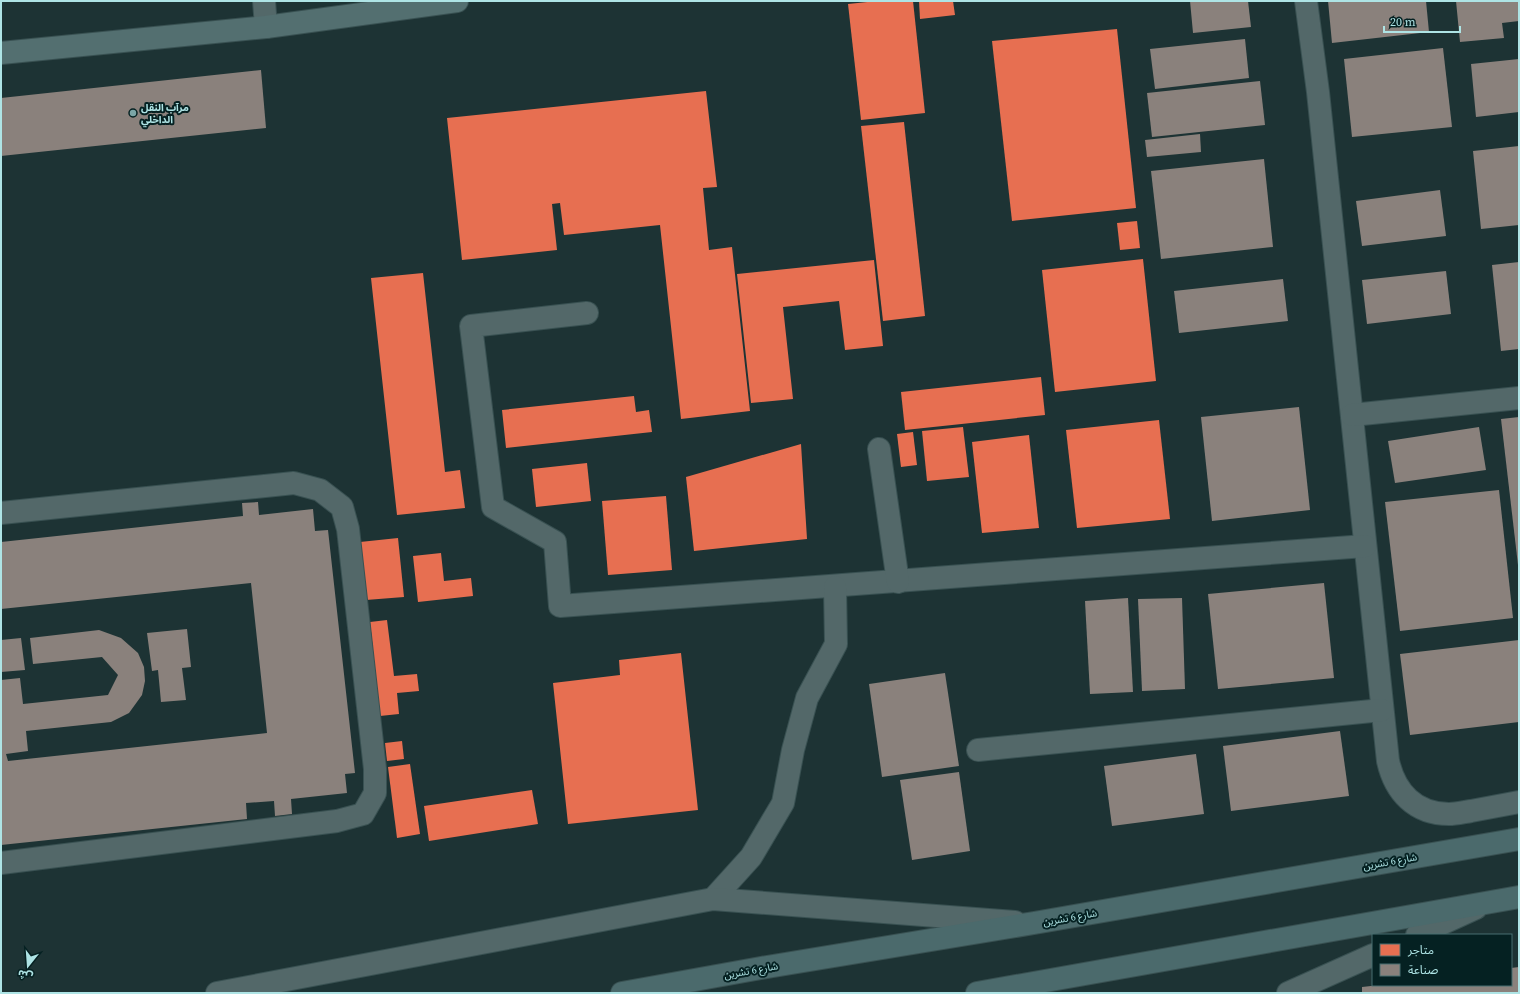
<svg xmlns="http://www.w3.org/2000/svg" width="1520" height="994" font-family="'Source Serif 4','Noto Sans Arabic',serif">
	<rect width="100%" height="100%" fill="#1d3334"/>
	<!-- shops -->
	<g fill="#e76f51">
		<polygon points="877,1 913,1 925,113 861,120 848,4"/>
		<polygon points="919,1 953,1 955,15 920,19"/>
		<polygon points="1117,29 1136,208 1012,221 992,41"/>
		<polygon points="706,91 717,187 703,188 709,250 732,247 750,411 681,419 660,225 564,235 560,203 552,204 557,250 462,260 447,118"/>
		<polygon points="904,122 925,316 883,321 861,126"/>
		<polygon points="1137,221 1140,248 1120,250 1117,223"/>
		<polygon points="1143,259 1156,381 1055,392 1042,270"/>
		<polygon points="874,260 883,346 845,350 839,301 783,307 793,399 751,403 737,274"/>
		<polygon points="423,273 445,472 460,470 465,508 397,515 371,278"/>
		<polygon points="1041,377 1045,415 905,430 901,392"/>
		<polygon points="634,396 636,412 649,410 652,432 506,448 502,410"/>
		<polygon points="1159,420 1170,519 1077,528 1066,430"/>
		<polygon points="963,427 969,477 927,481 922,431"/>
		<polygon points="913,432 917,465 901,467 897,434"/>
		<polygon points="1029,435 1039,528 982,533 972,442"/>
		<polygon points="801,444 807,539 694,551 686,477"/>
		<polygon points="587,463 591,501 536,507 532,469"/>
		<polygon points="666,496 672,570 608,575 602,501"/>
		<polygon points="398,538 404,597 366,600 360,542"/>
		<polygon points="441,553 444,581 471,578 473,596 418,602 413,556"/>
		<polygon points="387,620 394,676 417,674 419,691 397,693 399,714 380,716 370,622"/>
		<polygon points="681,653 698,810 568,824 553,683 620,675 619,660"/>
		<polygon points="402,741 404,759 387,761 385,743"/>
		<polygon points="410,764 420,834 397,838 388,767"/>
		<polygon points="532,790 538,824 429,841 424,806"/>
	</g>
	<!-- industry -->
	<g fill="#8a817c">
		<polygon points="1190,1 1248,1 1251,27 1193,33"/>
		<polygon points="1328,1 1426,1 1429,32 1332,43"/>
		<polygon points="1456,1 1519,1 1519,21 1502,23 1504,38 1460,42"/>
		<polygon points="1245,39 1249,78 1155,89 1150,49"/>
		<polygon points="1443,48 1452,127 1352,137 1344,59"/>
		<polygon points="1519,59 1519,112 1476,117 1471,64"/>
		<polygon points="261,70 266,128 1,156 1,98"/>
		<polygon points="1260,81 1265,125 1152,137 1147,93"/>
		<polygon points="1200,134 1201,152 1147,157 1145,140"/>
		<polygon points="1519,146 1519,225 1481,229 1473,151"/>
		<polygon points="1264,159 1273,247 1161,259 1151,171"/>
		<polygon points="1440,190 1446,236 1362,246 1356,201"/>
		<polygon points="1519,262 1519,349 1501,351 1492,265"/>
		<polygon points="1446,271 1451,314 1367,324 1362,280"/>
		<polygon points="1283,279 1288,321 1179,333 1174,291"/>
		<polygon points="1299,407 1310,510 1212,521 1201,417"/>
		<polygon points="1519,417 1519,565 1518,565 1501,419"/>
		<polygon points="1479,427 1486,470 1395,483 1388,441"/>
		<polygon points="1499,490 1513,618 1400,631 1385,502"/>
		<polygon points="258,502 259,515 313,509 315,531 328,530 355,773 345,774 347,793 291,799 292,814 275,816 274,801 246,803 247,819 1,845 1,680 20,678 23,704 108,695 118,675 102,657 33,664 30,638 99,630 121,638 138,653 144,667 145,681 142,695 129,713 111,722 26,731 28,751 6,754 8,761 267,733 251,583 1,609 1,542 243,516 242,503"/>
		<polygon points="1324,583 1334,678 1218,689 1208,594"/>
		<polygon points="1128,598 1133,692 1090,694 1085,601"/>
		<polygon points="1182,598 1185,689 1142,691 1138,599"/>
		<polygon points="187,629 191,667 182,668 186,700 161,702 158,670 152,671 147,633"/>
		<polygon points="21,638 25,670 1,672 1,640"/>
		<polygon points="1519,640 1519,722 1410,735 1400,654"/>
		<polygon points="945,673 959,766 882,777 869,684"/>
		<polygon points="1340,731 1349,796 1231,811 1223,746"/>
		<polygon points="1196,754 1204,814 1112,826 1104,766"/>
		<polygon points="959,772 970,851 912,860 900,780"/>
		<polygon points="1519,967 1519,993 1362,993 1362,987 1380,985 1511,985 1511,968"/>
	</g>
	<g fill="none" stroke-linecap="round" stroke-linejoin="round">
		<!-- minor casing -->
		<g stroke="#395152" stroke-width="24">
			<g id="minor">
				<polyline points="264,1 266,27"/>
				<path d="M1306 1 1318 92 1388 761C1395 792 1415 814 1449 814 1456 814 1464 812 1471 811 1487 808 1503 805 1519 802"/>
				<polyline points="587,313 471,326 493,507 555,542 560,606 1365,546"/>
				<polyline points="1352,415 1519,398"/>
				<polyline points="879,449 898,582"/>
				<polyline points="1,513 294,483 320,490 342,507 348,529 375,769 375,793 363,814 337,821 1,863"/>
				<polyline points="978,750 1382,710"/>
				<polyline points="713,899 751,857 783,803 793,750 807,698 836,644 835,587"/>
				<polyline points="1417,935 1476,908"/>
				<polyline points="217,993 713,899 1015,922"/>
				<polyline points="1288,993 1373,955"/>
			</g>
		</g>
		<!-- major casing -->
		<g stroke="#395152" stroke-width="24">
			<polyline id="major" points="1,53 266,27 457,1"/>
		</g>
		<!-- highway casing -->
		<g stroke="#395152" stroke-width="24">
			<g id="highway">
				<polyline points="622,993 761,968 1034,923 1519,839"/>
				<polyline points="977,993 1519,897"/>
			</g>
		</g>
		<!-- minor -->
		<use href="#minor" stroke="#536869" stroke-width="22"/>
		<!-- major -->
		<use href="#major" stroke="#536f70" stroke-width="22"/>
		<!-- highway -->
		<use href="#highway" stroke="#4b6a6c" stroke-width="22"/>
	</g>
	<!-- markers -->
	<circle fill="#7ba6a7" stroke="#052122" stroke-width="1.5" cx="133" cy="113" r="4"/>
	<g text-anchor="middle" stroke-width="4" stroke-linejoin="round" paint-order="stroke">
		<!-- poi labels -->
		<g font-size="10" font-weight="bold" fill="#aee4e5" stroke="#052122" text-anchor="start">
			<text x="141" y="111">مرآب النقل<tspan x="141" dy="12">الداخلي</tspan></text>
		</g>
		<!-- street labels -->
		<g font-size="10" fill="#aee4e5" stroke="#052122">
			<text transform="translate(1390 861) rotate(-10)" y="4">شارع 6 تشرين</text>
			<text transform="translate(1070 917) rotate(-10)" y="4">شارع 6 تشرين</text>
			<text transform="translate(751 970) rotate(-10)" y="4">شارع 6 تشرين</text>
		</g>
	</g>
	<!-- border -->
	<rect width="1520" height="994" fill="none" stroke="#aee4e5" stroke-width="4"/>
	<!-- legend -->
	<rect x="1372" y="934" width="140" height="52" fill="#052122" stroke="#496f70"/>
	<rect x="1380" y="944" width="20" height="12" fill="#e76f51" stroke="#496f70"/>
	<text x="1408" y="954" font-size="12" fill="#aee4e5">متاجر</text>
	<rect x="1380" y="964" width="20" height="12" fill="#8a817c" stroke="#496f70"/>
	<text x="1408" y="974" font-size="12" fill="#aee4e5">صناعة</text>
	<!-- north arrow -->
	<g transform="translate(28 966) rotate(197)" stroke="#052122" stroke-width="3" paint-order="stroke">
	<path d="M0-3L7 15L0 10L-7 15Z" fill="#aee4e5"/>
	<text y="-6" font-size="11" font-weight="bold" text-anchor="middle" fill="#aee4e5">ش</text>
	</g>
	<!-- scale -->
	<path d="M1384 26v6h76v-6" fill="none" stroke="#aee4e5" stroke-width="2"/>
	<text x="1390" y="26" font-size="12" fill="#aee4e5" stroke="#052122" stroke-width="3" paint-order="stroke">20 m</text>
</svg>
